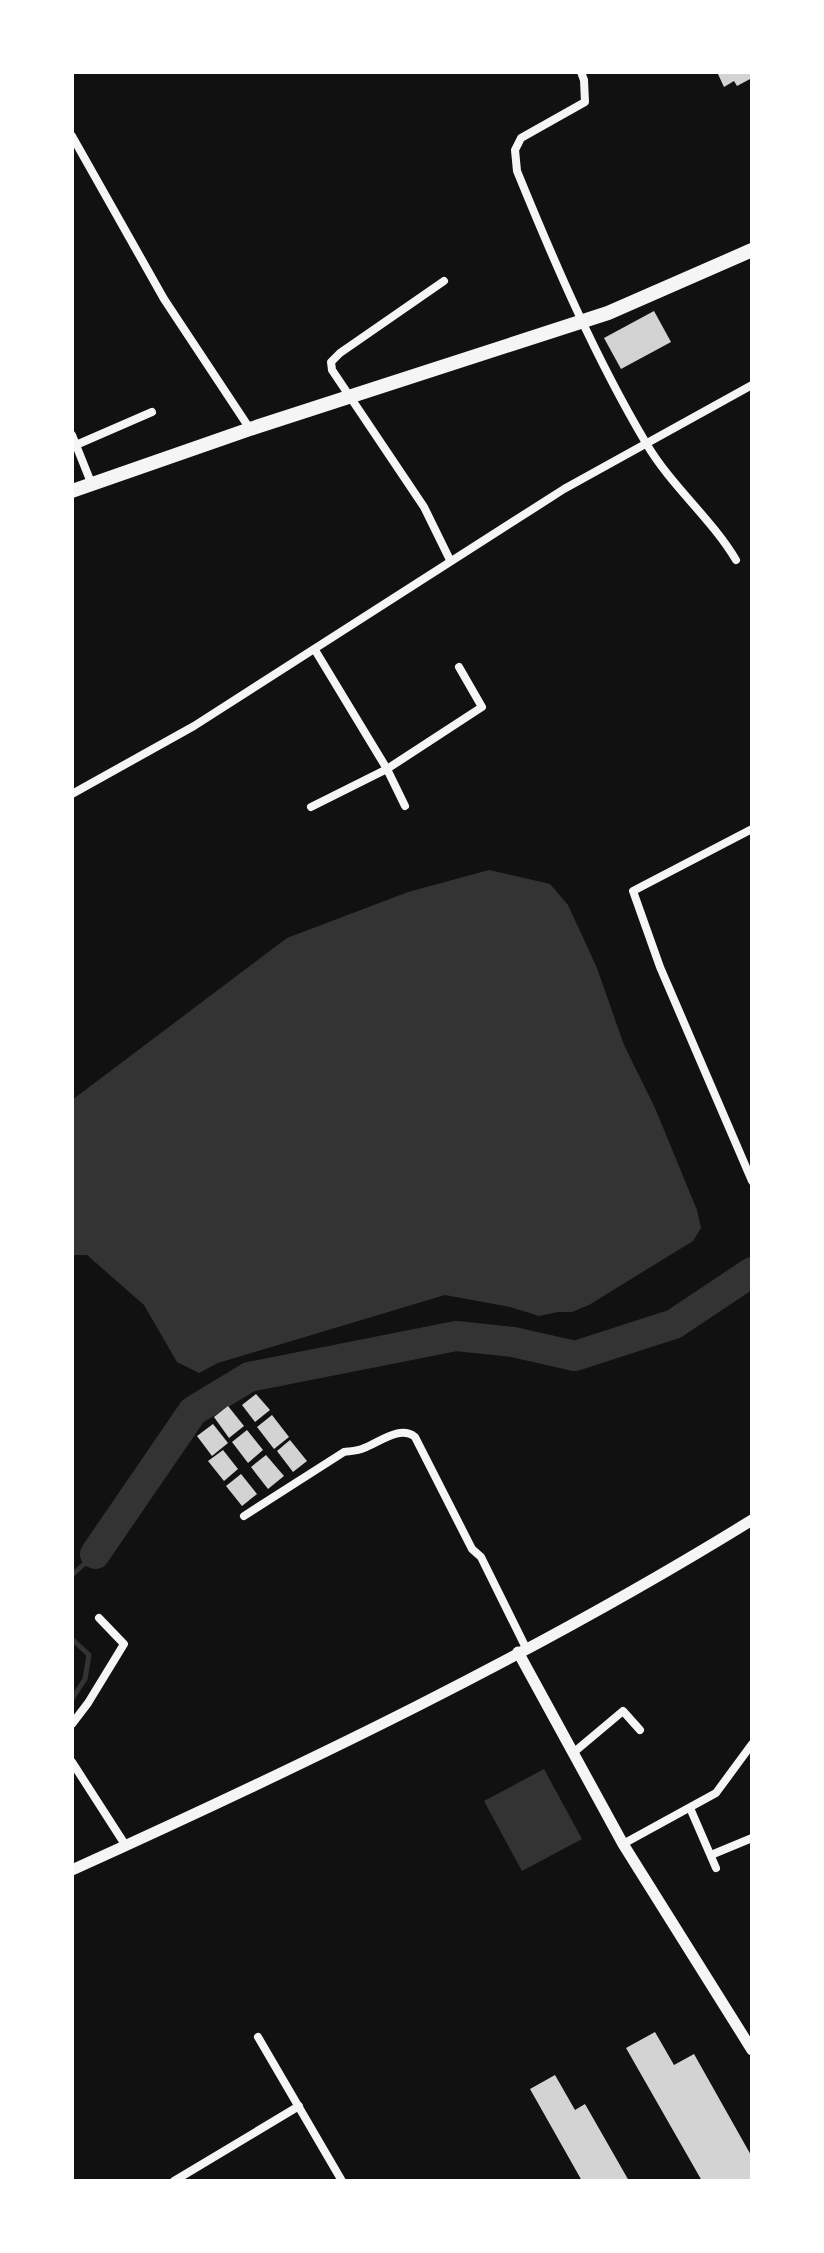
<svg xmlns="http://www.w3.org/2000/svg" width="824" height="2253" font-family="'DM Sans',sans-serif">
	<rect width="100%" height="100%" fill="#111"/>
	<!-- water -->
	<g fill="#333">
		<polygon points="489,870 550,884 568,905 597,968 624,1045 655,1108 697,1210 701,1228 693,1241 589,1305 572,1312 558,1312 539,1316 510,1307 445,1295 218,1363 199,1373 177,1362 144,1305 87,1255 72,1255 72,1100 287,938 408,892"/>
		<polygon points="544,1769 582,1839 522,1871 484,1801"/>
	</g>
	<g fill="none" stroke-linecap="round" stroke-linejoin="round">
		<!-- stream -->
		<g stroke="#333" stroke-width="5">
			<polyline points="72,1575 95,1554"/>
			<polyline points="72,1639 89,1655 85,1679 72,1699"/>
		</g>
		<!-- river -->
		<polyline stroke="#333" stroke-width="30" points="95,1554 193,1411 249,1377 456,1336 513,1342 575,1356 674,1324 752,1272"/>
	</g>
	<!-- building -->
	<g fill="#d3d3d3">
		<polygon points="717,72 752,72 752,78 737,86 734,81 724,87"/>
		<polygon points="654,311 671,342 621,369 604,338"/>
		<polygon points="256,1394 270,1410 255,1422 242,1405"/>
		<polygon points="228,1406 244,1426 229,1438 214,1417"/>
		<polygon points="272,1415 289,1437 274,1449 257,1427"/>
		<polygon points="213,1424 228,1443 212,1456 197,1436"/>
		<polygon points="247,1430 263,1450 248,1463 232,1442"/>
		<polygon points="290,1440 307,1461 293,1472 277,1451"/>
		<polygon points="223,1450 238,1469 224,1481 208,1461"/>
		<polygon points="266,1455 284,1476 268,1489 251,1467"/>
		<polygon points="241,1474 257,1494 242,1506 226,1486"/>
		<polygon points="655,2032 674,2065 694,2054 752,2157 752,2181 702,2181 626,2048"/>
		<polygon points="555,2075 575,2110 585,2104 629,2181 582,2181 530,2089"/>
	</g>
	<g fill="none" stroke-linecap="round" stroke-linejoin="round">
		<!-- minor -->
		<g stroke="#f5f5f5" stroke-width="8">
			<path d="M581 72 584 80 585 102 521 138 515 150 517 171C555 264 595 357 646 443 671 486 711 518 736 560"/>
			<polyline points="72,136 164,299 250,429"/>
			<polyline points="444,281 340,353 331,362 332,370 424,507 450,560"/>
			<polyline points="72,435 92,485"/>
			<polyline points="76,445 152,412"/>
			<polyline points="315,650 387,769 482,707 459,667"/>
			<polyline points="72,794 194,726 564,489 752,385"/>
			<polyline points="311,807 387,769 405,806"/>
			<polyline points="752,829 633,891 660,967 752,1181"/>
			<path d="M244 1516 344 1452C351 1451 358 1451 364 1448 380 1442 400 1425 415 1437L472 1549 481 1557 526 1648"/>
			<polyline points="72,1724 88,1703 124,1644 99,1618"/>
			<polyline points="573,1753 623,1711 640,1730"/>
			<polyline points="72,1762 126,1846"/>
			<polyline points="690,1808 716,1868"/>
			<polyline points="623,1844 716,1793 752,1744"/>
			<polyline points="711,1855 752,1838"/>
			<polyline points="258,2037 342,2181"/>
			<polyline points="174,2181 299,2106"/>
		</g>
		<!-- tertiary -->
		<g stroke="#f5f5f5" stroke-width="11">
			<polyline points="518,1652 623,1844 752,2050"/>
			<path d="M72 1870C304 1765 535 1654 752 1520"/>
		</g>
		<!-- primary -->
		<polyline stroke="#f5f5f5" stroke-width="14" points="72,491 250,429 608,313 752,250"/>
	</g>
	<!-- border -->
	<rect width="824" height="2253" fill="none" stroke="#ffffff" stroke-width="148"/>
</svg>
